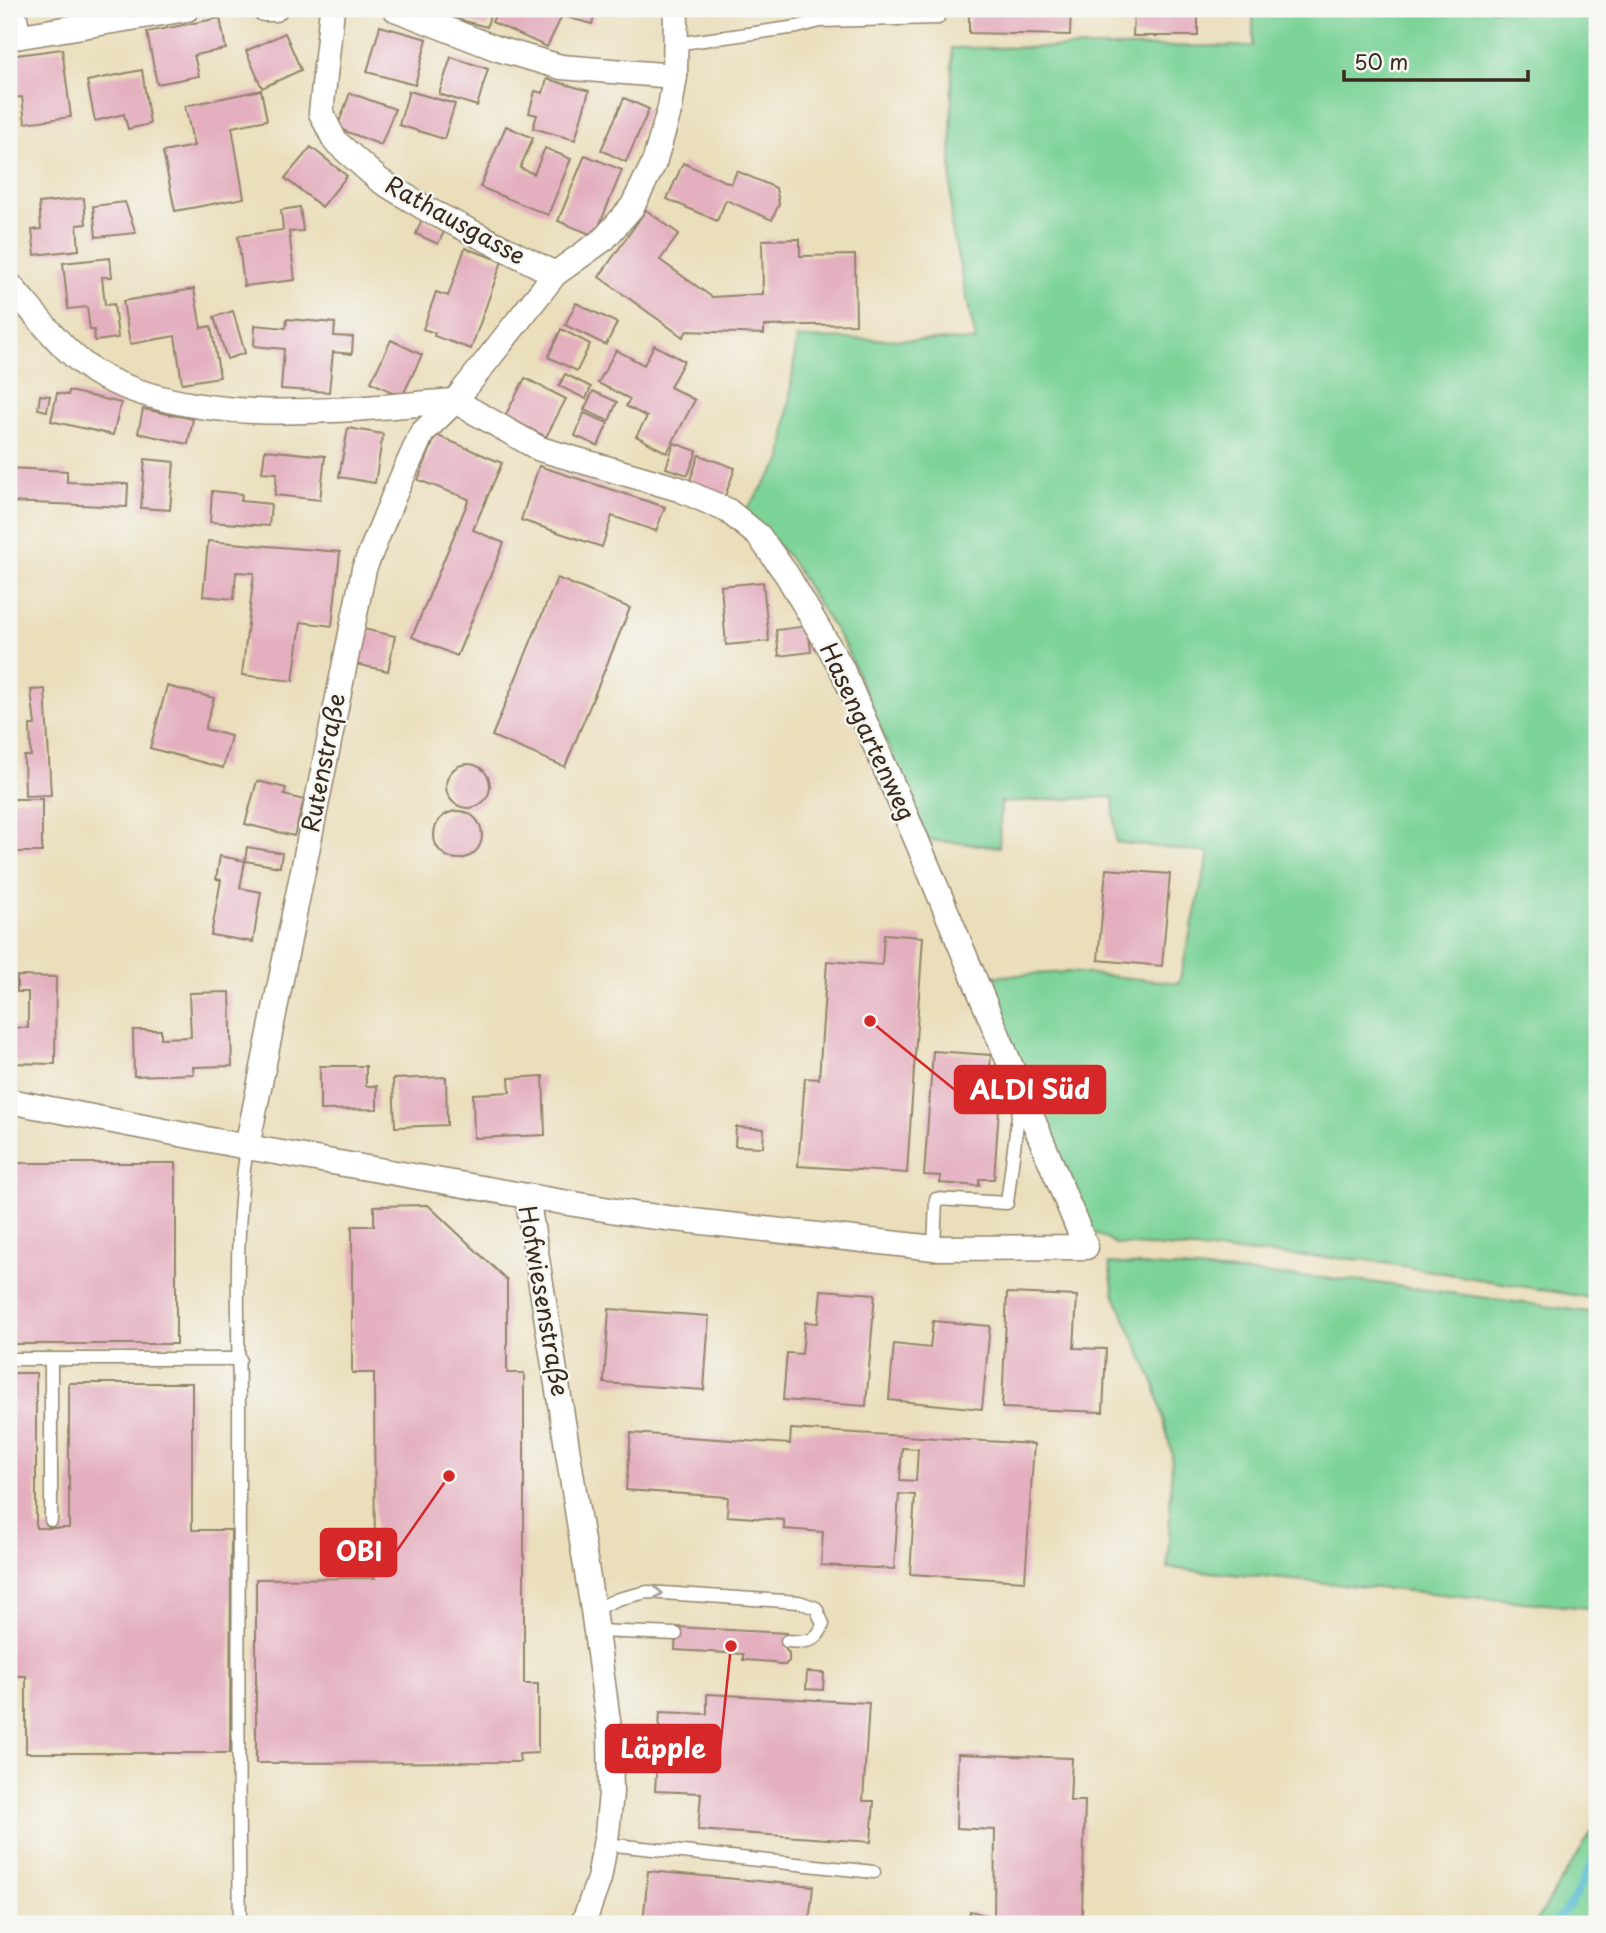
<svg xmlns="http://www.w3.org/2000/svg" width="1606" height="1933" font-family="'Playpen Sans',sans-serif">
	<rect width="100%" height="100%" fill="#f6f6f2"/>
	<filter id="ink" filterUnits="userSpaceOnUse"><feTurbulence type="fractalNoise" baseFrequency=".0143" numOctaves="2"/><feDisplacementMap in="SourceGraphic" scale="14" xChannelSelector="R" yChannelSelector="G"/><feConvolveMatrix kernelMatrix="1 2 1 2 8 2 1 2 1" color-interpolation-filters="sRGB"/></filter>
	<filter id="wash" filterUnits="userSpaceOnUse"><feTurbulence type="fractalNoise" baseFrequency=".00686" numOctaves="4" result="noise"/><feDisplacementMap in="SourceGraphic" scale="28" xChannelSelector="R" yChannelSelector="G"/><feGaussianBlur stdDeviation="1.57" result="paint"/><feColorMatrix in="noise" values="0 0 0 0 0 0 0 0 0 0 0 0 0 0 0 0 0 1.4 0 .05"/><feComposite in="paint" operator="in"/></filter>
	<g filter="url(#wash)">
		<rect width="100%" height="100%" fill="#eadebb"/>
		<!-- green -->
		<g fill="#7cd398" stroke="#5c7e5b" stroke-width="2">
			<polygon points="1253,9 1597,9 1597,1299 1366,1260 1116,1244 1091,1231 983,977 1069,972 1179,983 1209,853 1116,842 1113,797 1001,802 999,847 928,840 846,648 788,556 744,513 782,460 797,338 976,341 951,225 952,48 1253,46"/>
			<polygon points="1109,1263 1362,1281 1597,1313 1597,1609 1168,1568 1172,1454 1155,1385 1114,1294"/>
			<polygon points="1597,1824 1597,1924 1534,1924"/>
			<polygon points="1137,1918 1195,1924 1136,1924"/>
		</g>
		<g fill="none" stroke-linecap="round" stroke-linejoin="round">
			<!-- stream -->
			<polyline stroke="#57bbd5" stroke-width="7" points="1553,1924 1572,1902 1597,1852"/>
		</g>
		<g id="blocks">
			<!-- building -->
			<g fill="#e4afbf" fill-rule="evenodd">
				<polygon points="451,9 491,9 487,27 449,17"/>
				<polygon points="498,9 596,9 592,24 562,16 547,47 492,22"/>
				<polygon points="969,9 1071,9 1070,35 969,33"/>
				<polygon points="1134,9 1198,9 1198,36 1133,36"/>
				<polygon points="220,18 226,49 194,55 199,76 157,84 147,32"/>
				<polygon points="380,26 427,39 415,85 367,72"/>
				<polygon points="285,33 301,70 262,88 246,51"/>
				<polygon points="62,49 71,117 25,123 22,97 9,98 9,56"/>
				<polygon points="451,57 488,69 477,106 439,94"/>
				<polygon points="142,70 150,124 128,129 124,114 95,121 87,81"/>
				<polygon points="547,79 589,91 575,140 533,128 537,115 529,113 535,91 543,93"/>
				<polygon points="261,90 267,120 232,127 244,198 175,211 163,152 194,146 185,106"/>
				<polygon points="409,91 455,104 444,139 399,125"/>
				<polygon points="350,93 395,109 381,145 337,128"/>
				<polygon points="624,98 649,109 626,162 601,150"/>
				<polygon points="506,126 533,138 520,168 534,174 545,148 571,159 548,215 480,187"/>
				<polygon points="311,147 347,176 322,207 285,178"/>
				<polygon points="585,155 622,170 595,236 558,221"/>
				<polygon points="683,163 731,184 737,171 776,188 779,204 772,220 726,200 717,221 667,199"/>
				<polygon points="84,198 86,224 77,225 79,250 35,255 32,230 41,229 39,203"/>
				<polygon points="125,202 136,233 96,237 93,206"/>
				<polygon points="300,207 303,231 289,232 295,280 244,286 238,236 283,230 281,210"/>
				<polygon points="646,210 679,234 660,260 712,297 763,294 762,240 800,239 800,256 855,255 856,324 764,326 764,334 687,331 683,337 599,277"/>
				<polygon points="422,219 445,230 438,244 416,234"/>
				<polygon points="465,248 502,261 471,349 434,336 435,333 423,329 436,292 448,296"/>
				<polygon points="110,258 112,277 102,277 105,305 114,304 118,338 95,341 94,330 90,330 87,307 68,309 63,263"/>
				<polygon points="194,289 201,328 211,326 220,377 182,383 175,336 130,344 123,301"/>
				<polygon points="576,303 617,323 606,345 565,325"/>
				<polygon points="233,311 245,353 227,359 214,317"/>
				<polygon points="287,319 335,323 334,336 353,337 352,354 333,352 329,392 281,389 284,349 254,346 255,325 286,328"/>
				<polygon points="561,329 590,344 577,371 548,357"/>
				<polygon points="391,340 422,355 402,397 371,382"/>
				<polygon points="654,345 684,361 670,387 695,400 667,453 636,436 647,417 626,406 630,399 598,383 616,350 644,365"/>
				<polygon points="565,374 591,387 586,399 559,386"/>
				<polygon points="525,378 566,399 546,437 505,416"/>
				<polygon points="69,391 121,403 113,435 51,421 57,393 68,395"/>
				<polygon points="593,391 617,402 609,421 584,410"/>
				<polygon points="40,395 50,396 47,411 38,409"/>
				<polygon points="9,397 11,397 13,419 9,420"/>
				<polygon points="143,409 193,419 188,444 138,433"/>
				<polygon points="584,413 608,423 598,446 575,436"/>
				<polygon points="348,428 383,434 375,483 339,477"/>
				<polygon points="436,435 502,463 473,530 504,543 457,656 412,637 469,499 418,480"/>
				<polygon points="674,443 697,451 688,475 666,468"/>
				<polygon points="265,450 325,456 320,500 275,495 277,473 262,472"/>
				<polygon points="699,455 735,468 725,496 689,483"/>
				<polygon points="145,459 174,462 170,510 141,508"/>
				<polygon points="539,466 665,507 656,531 612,516 602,547 521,520"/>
				<polygon points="9,468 67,471 67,482 128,484 127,507 9,502"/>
				<polygon points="212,491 242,494 241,501 271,504 269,526 210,522"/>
				<polygon points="208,541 340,552 332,626 301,622 293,681 242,675 254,573 236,572 234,599 203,596"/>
				<polygon points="557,578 630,608 565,767 492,736"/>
				<polygon points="763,582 769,641 726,645 721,586"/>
				<polygon points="808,626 811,652 779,656 776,630"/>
				<polygon points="363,629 395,636 388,671 355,664"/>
				<polygon points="167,686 214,698 205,729 231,736 223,768 150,748"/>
				<polygon points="45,689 51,795 25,796 24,756 31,756 30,725 35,725 31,690"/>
				<circle cx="468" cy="786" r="22"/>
				<polygon points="257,781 286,788 284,795 304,800 294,836 245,824"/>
				<rect x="9" y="799" width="33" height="53"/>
				<circle cx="458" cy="835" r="24"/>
				<polygon points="247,847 282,853 280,867 245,861"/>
				<polygon points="220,856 245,861 240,888 261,892 253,942 211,935 221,880 216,879"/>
				<polygon points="1106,869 1170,874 1162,966 1098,960"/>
				<polygon points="884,934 923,937 907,1173 798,1166 805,1078 819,1079 827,961 882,965"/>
				<polygon points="17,976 56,977 55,1064 9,1063 9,1027 28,1028 28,992 17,992"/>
				<polygon points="230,992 232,1066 193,1067 194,1074 134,1076 133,1030 161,1030 161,1038 191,1037 189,993"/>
				<polygon points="933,1051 991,1055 988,1093 1000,1094 994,1179 979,1179 979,1186 940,1183 941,1176 924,1175"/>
				<polygon points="320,1066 366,1066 366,1086 377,1086 377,1109 320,1110"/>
				<polygon points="543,1076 545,1135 474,1138 473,1094 510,1092 509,1078"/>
				<polygon points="446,1077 447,1125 395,1127 393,1079"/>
				<polygon points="736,1127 764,1129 763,1147 735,1146"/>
				<rect x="9" y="1163" width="167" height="181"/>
				<polygon points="428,1205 507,1280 507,1373 524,1373 524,1684 538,1684 538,1753 519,1754 520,1762 256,1763 256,1579 375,1578 374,1373 352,1373 352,1226 374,1226 374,1206"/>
				<polygon points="821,1290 875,1294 866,1406 783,1400 787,1353 802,1354 805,1322 818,1323"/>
				<polygon points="1007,1293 1077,1296 1074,1348 1106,1349 1103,1412 1002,1408"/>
				<polygon points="609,1309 709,1316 704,1390 604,1383"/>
				<polygon points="933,1321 990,1326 982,1409 889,1400 894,1344 930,1348"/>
				<polygon points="9,1373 36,1373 36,1528 69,1528 69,1383 192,1383 192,1530 231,1530 230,1753 26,1753 26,1676 9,1676"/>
				<path d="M791 1429 1034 1444 1025 1581 910 1574 915 1495 899 1494 894 1569 821 1565 823 1532 784 1529V1520L727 1516 728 1497 626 1490 631 1433 790 1444ZM902 1448 918 1449 916 1481 900 1480Z"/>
				<polygon points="676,1627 787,1633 786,1650 789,1653 789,1661 785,1665 778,1665 774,1662 743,1660 743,1654 675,1650"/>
				<polygon points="807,1672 824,1673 823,1690 806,1689"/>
				<polygon points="707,1694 869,1703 863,1801 874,1801 871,1842 698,1830 701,1793 655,1791 660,1712 707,1714"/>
				<polygon points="958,1754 1072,1758 1070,1801 1085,1801 1082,1917 1102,1921 1101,1924 967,1924 970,1911 994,1917 995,1830 956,1828"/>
				<polygon points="648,1871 813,1886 809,1924 643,1924"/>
			</g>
		</g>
	</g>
	<g filter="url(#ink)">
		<use href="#blocks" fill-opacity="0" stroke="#92846c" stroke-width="2"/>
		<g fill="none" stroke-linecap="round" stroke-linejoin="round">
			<!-- lane casing -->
			<g stroke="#92846c" stroke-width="15">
				<g id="lane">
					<polyline points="675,44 797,27 820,21 938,18"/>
					<polyline points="934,1248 936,1199 1007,1203 1020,1100"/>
					<polyline points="9,1359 240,1359"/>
					<polyline points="51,1359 51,1520"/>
					<path d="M593 1610 618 1599 647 1592 799 1602 816 1608 823 1624C817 1644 805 1642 787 1641"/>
					<polyline points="596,1631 676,1634"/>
					<polyline points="605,1844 874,1872"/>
					<path d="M240 1924C237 1762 239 1599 239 1437 240 1340 232 1243 247 1147"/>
				</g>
			</g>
			<!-- street casing -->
			<g stroke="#92846c" stroke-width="27">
				<g id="street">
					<polyline points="13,9 19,36"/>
					<polyline points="264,9 275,9"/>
					<polyline points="332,9 321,113 335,141 379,180 428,210 555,274"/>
					<polyline points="395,9 498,49 561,67 675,76"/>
					<polyline points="9,38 187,9"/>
					<path d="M9 284C35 313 68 359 103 377 207 429 343 409 455 401"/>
					<polyline points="455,401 540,449 679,489 727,510 759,536 787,575 841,667 917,841 1086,1247 934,1248 640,1215 527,1196"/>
					<polyline points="9,1101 247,1147 527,1196 593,1610 610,1735 611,1793 607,1833 599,1879 583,1924"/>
					<polyline points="247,1147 364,569 395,493 422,433 455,401 555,274 604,239 632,207 654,163 670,108 675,76 676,9"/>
				</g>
			</g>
			<!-- lane -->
			<use href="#lane" stroke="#fff" stroke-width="12"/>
			<!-- street -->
			<use href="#street" stroke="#fff" stroke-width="24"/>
		</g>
		<!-- one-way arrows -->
		<defs><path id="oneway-chevron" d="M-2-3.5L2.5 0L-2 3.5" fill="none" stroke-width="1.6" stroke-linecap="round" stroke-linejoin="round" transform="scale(1.75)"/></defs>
		<use stroke="#a79f9a" href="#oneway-chevron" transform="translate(658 1593) rotate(3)"/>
	</g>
	<g text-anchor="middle" stroke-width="5" stroke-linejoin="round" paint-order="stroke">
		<!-- street labels -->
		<g font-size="24" fill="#3b2a1e" stroke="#f6f6f2">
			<text transform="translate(455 221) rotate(29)" y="8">Rathausgasse</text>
			<text transform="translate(867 732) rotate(65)" y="8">Hasengartenweg</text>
			<text transform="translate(324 763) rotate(-79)" y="8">Rutenstraße</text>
			<text transform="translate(543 1301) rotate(80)" y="8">Hofwiesenstraße</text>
		</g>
	</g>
	<!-- callouts -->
	<path fill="none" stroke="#d62828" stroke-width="2.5" d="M870 1021L955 1090M449 1476L396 1552M731 1646L720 1749"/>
	<g fill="#d62828" stroke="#f6f6f2" stroke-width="2.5">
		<circle cx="870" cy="1021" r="7"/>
		<circle cx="449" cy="1476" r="7"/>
		<circle cx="731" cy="1646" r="7"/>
	</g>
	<g fill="#d62828" stroke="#d62828" stroke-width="2.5">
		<rect x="955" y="1066" width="150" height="47" rx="7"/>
		<rect x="321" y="1529" width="75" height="47" rx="7"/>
		<rect x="606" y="1725" width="114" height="47" rx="7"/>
	</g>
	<g font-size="26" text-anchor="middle" font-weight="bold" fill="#fff">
		<text x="1030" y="1099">ALDI Süd</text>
		<text x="359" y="1561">OBI</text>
		<text x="663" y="1758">Läpple</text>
	</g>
	<!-- margin -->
	<rect width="1606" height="1933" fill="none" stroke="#f6f6f2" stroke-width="35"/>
	<!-- scale -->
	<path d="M1344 70v10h184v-10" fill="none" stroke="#3b2a1e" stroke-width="3.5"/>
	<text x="1354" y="70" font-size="21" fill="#3b2a1e" stroke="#f6f6f2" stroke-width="5" paint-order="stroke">50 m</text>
</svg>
